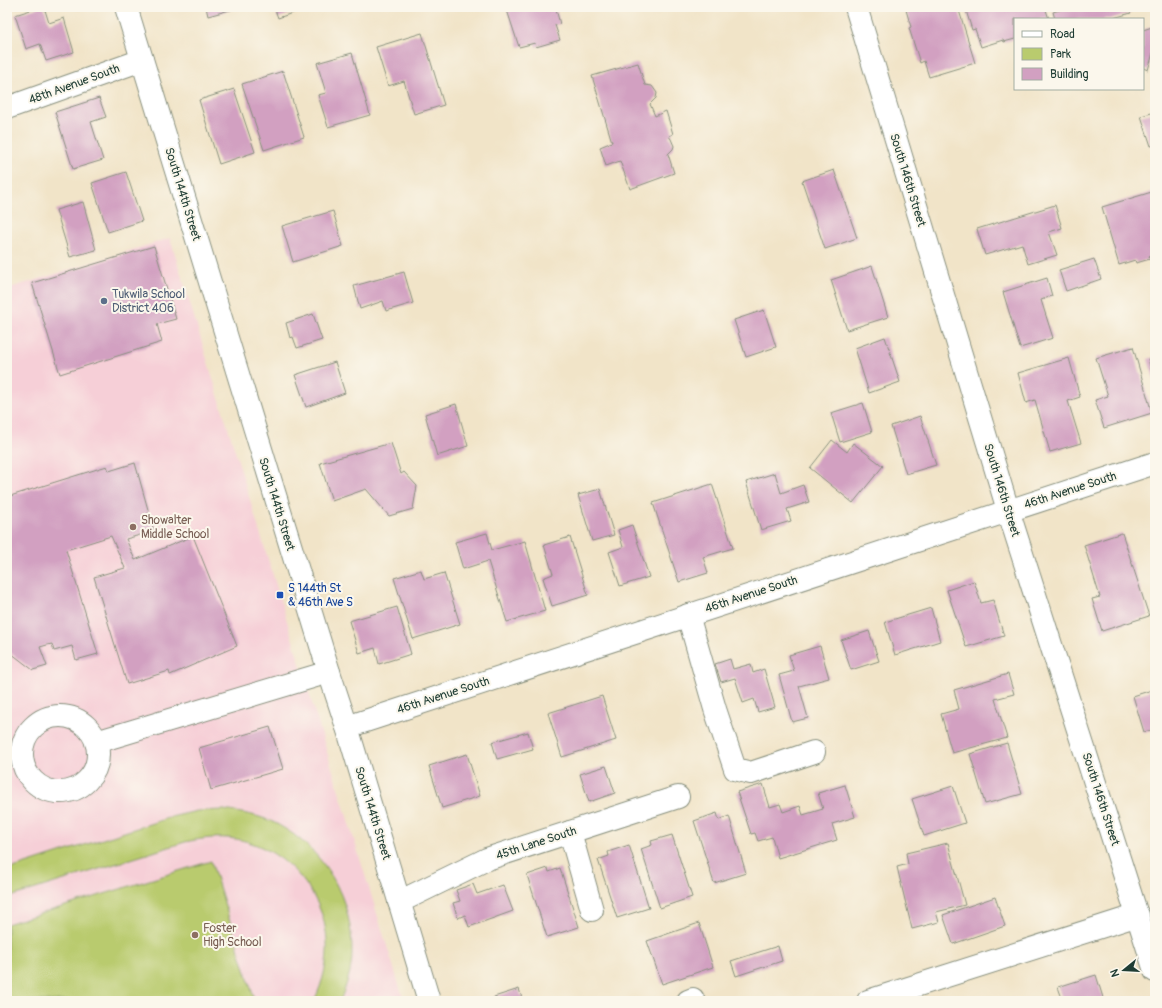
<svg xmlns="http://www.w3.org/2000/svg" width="1162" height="1008" font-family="Pangolin,sans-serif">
	<rect width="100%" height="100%" fill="#fbf7ec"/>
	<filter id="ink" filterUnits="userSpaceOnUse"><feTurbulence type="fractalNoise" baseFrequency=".025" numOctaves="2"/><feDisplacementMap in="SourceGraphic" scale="8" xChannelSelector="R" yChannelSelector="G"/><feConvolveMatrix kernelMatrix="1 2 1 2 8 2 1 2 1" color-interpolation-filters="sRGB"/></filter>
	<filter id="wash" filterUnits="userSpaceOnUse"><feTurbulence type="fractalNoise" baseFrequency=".012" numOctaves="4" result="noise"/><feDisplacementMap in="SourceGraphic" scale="16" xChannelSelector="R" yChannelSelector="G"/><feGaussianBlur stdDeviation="0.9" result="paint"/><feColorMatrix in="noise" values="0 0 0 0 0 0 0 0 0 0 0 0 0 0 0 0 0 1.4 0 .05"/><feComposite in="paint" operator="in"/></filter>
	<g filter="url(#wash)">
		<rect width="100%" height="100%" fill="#f1e4c8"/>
		<!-- built -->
		<polygon fill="#f6cfd7" points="170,238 331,765 404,1001 7,1001 7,289"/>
		<!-- green -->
		<g fill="#b9cb6e" stroke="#6c8451">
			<path d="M224 810C242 813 260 815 277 824 325 850 353 899 352 954 352 970 346 986 340 1001H314C323 982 328 963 327 942 325 890 279 842 228 838 213 837 199 839 185 842L7 898V870L171 817 197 811Z"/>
			<polygon points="211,861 255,1001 7,1001 7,924"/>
		</g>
		<g id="blocks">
			<!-- building -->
			<g fill="#d2a0c1">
				<polygon points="40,7 44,7 49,23 64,18 74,52 46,61 40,44 26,49 15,15"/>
				<polygon points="206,7 241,7 208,16"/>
				<polygon points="274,7 310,7 278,18"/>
				<polygon points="506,7 562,7 556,9 560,24 555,25 560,40 536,47 535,43 519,47"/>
				<polygon points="916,7 958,7 975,63 929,77 924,61 920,63 909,28 911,27 906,10"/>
				<polygon points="965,7 1045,7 1049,19 1015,19 1015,39 1004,42 1003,40 981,47 975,29 972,30"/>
				<polygon points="1069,7 1129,7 1131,13 1110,19 1055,19 1053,12"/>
				<polygon points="1155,26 1155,52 1153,53 1148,70 1143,68 1143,30"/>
				<polygon points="422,33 444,105 414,114 404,81 388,86 376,47"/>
				<polygon points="352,53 370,115 328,127 318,95 326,93 317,63"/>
				<polygon points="638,63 645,85 652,86 657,93 656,98 650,104 655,116 666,111 673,134 669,136 671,139 674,146 673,149 668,154 674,173 630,189 620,161 606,166 600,147 612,142 592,76"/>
				<polygon points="283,71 304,137 264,150 242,84"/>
				<polygon points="234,89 255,152 219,164 199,100"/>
				<polygon points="99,98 106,117 91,122 103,160 73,169 55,112"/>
				<polygon points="1155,112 1155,145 1151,146 1141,116"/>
				<polygon points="834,170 857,238 825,249 802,181"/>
				<polygon points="126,172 142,221 108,232 92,183"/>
				<polygon points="1155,191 1155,254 1149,256 1150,259 1136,263 1135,260 1119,265 1102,207"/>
				<polygon points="83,202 96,250 70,257 56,210"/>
				<polygon points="1055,205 1062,228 1049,232 1057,255 1028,264 1022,244 985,255 977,229"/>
				<polygon points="333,211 343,246 293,262 282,226"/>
				<polygon points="154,246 176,319 157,324 162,342 60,374 32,283"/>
				<polygon points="1094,259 1101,279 1066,291 1059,270"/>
				<polygon points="872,266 888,317 847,330 831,280"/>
				<polygon points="404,272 413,303 386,311 383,301 360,309 354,286"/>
				<polygon points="1047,278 1052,296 1041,300 1053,338 1020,348 1003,292"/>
				<polygon points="764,310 776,347 746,357 734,320"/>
				<polygon points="313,314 322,340 297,348 293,337 290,338 286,323"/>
				<polygon points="885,337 900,382 869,393 855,348"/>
				<polygon points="1133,347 1152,413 1104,428 1095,400 1108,396 1096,358"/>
				<polygon points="1155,357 1155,382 1148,359"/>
				<polygon points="1069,358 1080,397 1068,401 1081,443 1050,452 1035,400 1026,403 1018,373"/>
				<polygon points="335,362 345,393 306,407 295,375"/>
				<polygon points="863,403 872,432 840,442 831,413"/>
				<polygon points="456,404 468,446 437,456 425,414"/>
				<polygon points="920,416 936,465 906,474 891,426"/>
				<polygon points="832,440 847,452 853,443 883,466 853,503 810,468"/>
				<polygon points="391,443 401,474 404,472 417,486 413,509 389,516 366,489 332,501 320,463"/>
				<polygon points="135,463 154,531 126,539 135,560 193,536 237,646 170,675 169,671 127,684 94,577 125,568 111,536 66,550 98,654 76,660 72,646 54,651 52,644 47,645 40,647 47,666 33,670 7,650 7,497 107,466 109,471"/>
				<polygon points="775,473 781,493 803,485 809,502 787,509 791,521 761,530 746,482"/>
				<polygon points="712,484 733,548 703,557 708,573 679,582 653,503"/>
				<polygon points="600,489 614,535 592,541 578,495"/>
				<polygon points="632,525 649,577 620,586 609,552 623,547 618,530"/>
				<polygon points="487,533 492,550 525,541 545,611 507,622 488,561 463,569 455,542"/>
				<polygon points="1122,533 1149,616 1102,631 1092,599 1100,597 1084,545"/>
				<polygon points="570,537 588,595 552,606 543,578 553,574 544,545"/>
				<polygon points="421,570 424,579 444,573 460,624 413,639 394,578"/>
				<polygon points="974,581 981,603 993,600 1004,636 966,647 947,590"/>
				<polygon points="397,607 411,654 379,664 375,648 359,653 349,621"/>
				<polygon points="931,608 940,641 895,655 885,622"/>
				<polygon points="869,631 879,661 851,670 841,640"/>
				<polygon points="820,646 829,678 799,686 808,718 792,722 779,675 794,671 789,655"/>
				<polygon points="730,659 733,669 751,664 753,673 764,669 775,707 758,712 754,699 743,703 735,678 721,682 715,664"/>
				<polygon points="1008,674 1014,694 995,699 1007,738 952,753 941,714 959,709 954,690"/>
				<polygon points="1155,689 1155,729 1144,732 1133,696"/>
				<polygon points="602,696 616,740 562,757 548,713"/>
				<polygon points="270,727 283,769 211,790 199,748"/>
				<polygon points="528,732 533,749 497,759 492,742"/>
				<polygon points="1007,743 1022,794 985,804 970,754"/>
				<polygon points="467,754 480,796 442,808 429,766"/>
				<polygon points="606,766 615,793 589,802 580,774"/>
				<polygon points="763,784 770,807 780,804 783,812 800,806 803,815 823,809 818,793 845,785 855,817 832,824 837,840 778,858 772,837 758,841 755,833 751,834 737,792"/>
				<polygon points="953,786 965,823 924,836 912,799"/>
				<polygon points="717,813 719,820 729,816 746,873 714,883 694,821"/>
				<polygon points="672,835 692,897 660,908 641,849 652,845 651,841"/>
				<polygon points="948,843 965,905 936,912 939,922 912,929 897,867 908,864 906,853"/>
				<polygon points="629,845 649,908 617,918 598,860 609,856 608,852"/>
				<polygon points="548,868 549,872 560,868 579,927 547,937 527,875"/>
				<polygon points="473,884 477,894 503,885 513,911 469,927 465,915 458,918 453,903 460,901 456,890"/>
				<polygon points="995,897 1005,926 953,944 943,915"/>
				<polygon points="699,923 713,967 662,984 647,941"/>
				<polygon points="778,946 782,961 736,976 731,961"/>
				<polygon points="1096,975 1104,1001 1063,1001 1058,987"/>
				<polygon points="519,989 523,1001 495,1001 494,997"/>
			</g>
		</g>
	</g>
	<g filter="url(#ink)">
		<use href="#blocks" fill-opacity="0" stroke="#88907e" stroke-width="1"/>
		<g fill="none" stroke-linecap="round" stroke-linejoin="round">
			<!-- minor casing -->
			<g stroke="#88907e" stroke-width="24">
				<g id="minor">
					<polyline points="126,7 329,672 347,727 429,1001"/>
					<polyline points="856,7 1008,510 1155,971"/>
					<polyline points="7,108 142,60"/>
					<polyline points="688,615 715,709 735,769 751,773 814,752"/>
					<circle cx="60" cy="754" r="38"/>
					<polyline points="347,727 1155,463"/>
					<polyline points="96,742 329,672"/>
					<polyline points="570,832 592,910"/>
					<polyline points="399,902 487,859 678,797"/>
					<polyline points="688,1001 693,999"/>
					<polyline points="868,1001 1138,915"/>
				</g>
			</g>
			<!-- minor -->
			<use href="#minor" stroke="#fff" stroke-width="22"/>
		</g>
	</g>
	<!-- markers -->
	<circle fill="#5c6f8a" stroke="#fbf7ec" stroke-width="1.5" cx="104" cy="301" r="4"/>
	<g fill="#8d6e63" stroke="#fbf7ec" stroke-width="1.5">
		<circle cx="133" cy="527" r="4"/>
		<circle cx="195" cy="935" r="4"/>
	</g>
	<rect fill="#1a4fb4" stroke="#fbf7ec" stroke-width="1.5" x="276" y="591" width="8" height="8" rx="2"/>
	<g text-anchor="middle" stroke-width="4" stroke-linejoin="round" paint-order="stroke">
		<!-- street labels -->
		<g font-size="12" fill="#1f3d34" stroke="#fbf7ec">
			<text transform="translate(74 84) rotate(-20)" y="4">48th Avenue South</text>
			<text transform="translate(908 180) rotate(73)" y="4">South 146th Street</text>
			<text transform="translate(183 194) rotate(73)" y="4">South 144th Street</text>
			<text transform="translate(1002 490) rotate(73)" y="4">South 146th Street</text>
			<text transform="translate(1070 490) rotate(-18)" y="4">46th Avenue South</text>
			<text transform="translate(277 504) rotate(73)" y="4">South 144th Street</text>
			<text transform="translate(751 594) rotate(-18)" y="4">46th Avenue South</text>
			<text transform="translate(443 695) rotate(-18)" y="4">46th Avenue South</text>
			<text transform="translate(1101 799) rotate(72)" y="4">South 146th Street</text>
			<text transform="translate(373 813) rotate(73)" y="4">South 144th Street</text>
			<text transform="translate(536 843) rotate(-18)" y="4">45th Lane South</text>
		</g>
		<!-- service labels -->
		<g font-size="12" fill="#4e5e75" stroke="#fbf7ec" text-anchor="start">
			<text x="112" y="298">Tukwila School<tspan x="112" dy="14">District 406</tspan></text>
		</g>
		<!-- education labels -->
		<g font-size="12" fill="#785e54" stroke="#fbf7ec" text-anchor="start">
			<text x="141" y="524">Showalter<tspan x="141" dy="14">Middle School</tspan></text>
			<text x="203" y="932">Foster<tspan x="203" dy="14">High School</tspan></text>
		</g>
		<!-- transit labels -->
		<g font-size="12" fill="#164399" stroke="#fbf7ec" text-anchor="start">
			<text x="288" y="592">S 144th St<tspan x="288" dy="14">&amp; 46th Ave S</tspan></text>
		</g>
	</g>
	<!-- margin -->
	<rect width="1162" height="1008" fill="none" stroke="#fbf7ec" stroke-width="24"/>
	<!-- legend -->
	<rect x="1014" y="18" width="130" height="72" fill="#fbf7ec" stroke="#a3ada2"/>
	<rect x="1022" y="31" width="20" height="6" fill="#ffffff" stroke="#a3ada2"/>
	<text x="1050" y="38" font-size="12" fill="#1f3d34">Road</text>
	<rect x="1022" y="48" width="20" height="12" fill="#b9cb6e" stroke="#a3ada2"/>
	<text x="1050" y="58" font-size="12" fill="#1f3d34">Park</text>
	<rect x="1022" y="68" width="20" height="12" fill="#d2a0c1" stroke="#a3ada2"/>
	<text x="1050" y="78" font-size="12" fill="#1f3d34">Building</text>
	<!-- north arrow -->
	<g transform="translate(1124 970) rotate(252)" stroke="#fbf7ec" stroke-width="3" paint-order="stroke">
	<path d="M0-3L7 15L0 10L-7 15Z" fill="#1f3d34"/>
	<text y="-6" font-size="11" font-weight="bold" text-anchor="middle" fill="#1f3d34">N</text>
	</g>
</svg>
